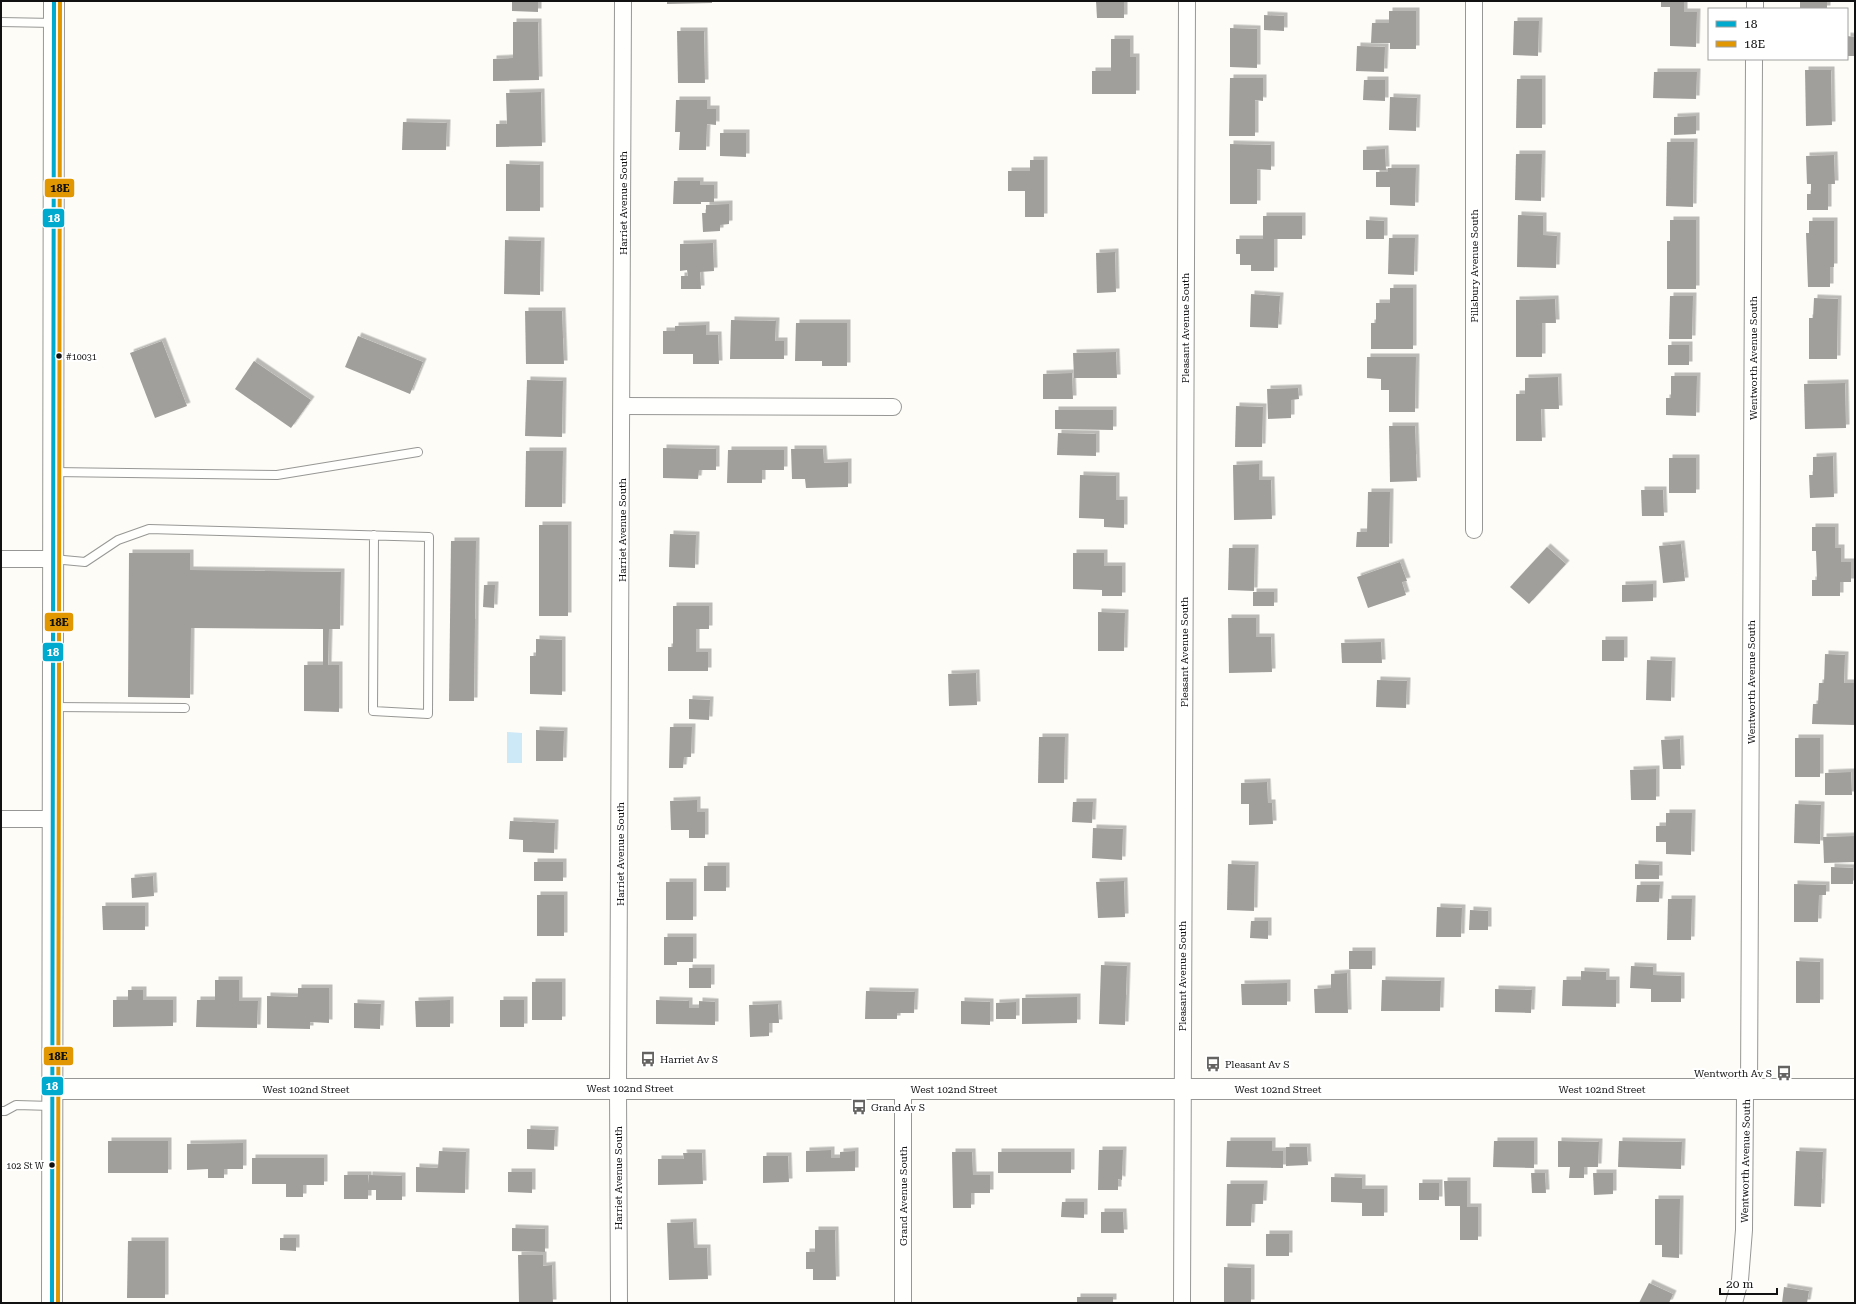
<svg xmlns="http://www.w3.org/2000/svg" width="1856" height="1304" font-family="'Roboto Serif',serif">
	<defs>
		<filter id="shadow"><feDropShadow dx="3.5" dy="-3.5" stdDeviation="0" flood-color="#0004"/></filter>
	</defs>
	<rect width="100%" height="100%" fill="#fdfcf7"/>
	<!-- water -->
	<polygon fill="#cde8f7" points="507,732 522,733 522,763 507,763"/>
	<!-- building -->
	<g fill="#a19f9c" filter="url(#shadow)">
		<polygon points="512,1 538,1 538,12 512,11"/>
		<polygon points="667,1 712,1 712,3 667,4"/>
		<polygon points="1096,1 1124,1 1124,18 1097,18"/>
		<polygon points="1661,1 1684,1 1684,12 1697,12 1696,47 1670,46 1670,7 1661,7"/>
		<rect x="1800" y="1" width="27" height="8"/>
		<polygon points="1389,11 1416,11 1416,49 1390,49 1390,43 1371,43 1372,23 1389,23"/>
		<polygon points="1264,15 1284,16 1284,31 1264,30"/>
		<polygon points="1514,21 1539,21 1538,56 1513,55"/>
		<polygon points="513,22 538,22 539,80 493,81 493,59 513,58"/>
		<polygon points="1230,28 1257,29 1257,68 1230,67"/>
		<polygon points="677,31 704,31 705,83 678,83"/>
		<polygon points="1847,36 1855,37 1855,56 1847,56"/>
		<polygon points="1111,39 1130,39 1130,57 1136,57 1136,94 1092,94 1092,71 1111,71"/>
		<polygon points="1357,46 1385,47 1384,72 1356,71"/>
		<polygon points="1805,70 1831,70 1832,125 1806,126"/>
		<polygon points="1654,72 1697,72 1696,99 1653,98"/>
		<polygon points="1230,78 1263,78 1263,101 1255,100 1255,136 1229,136"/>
		<polygon points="1517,79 1542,79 1542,128 1516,128"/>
		<polygon points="1364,80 1385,80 1385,101 1363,100"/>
		<polygon points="541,92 542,146 496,147 496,124 507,124 506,93"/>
		<polygon points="1390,97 1417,98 1416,131 1389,130"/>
		<polygon points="676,100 707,100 707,109 716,109 716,125 707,124 706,150 679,150 680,132 675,132"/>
		<polygon points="1696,116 1696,134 1674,135 1674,117"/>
		<polygon points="403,122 447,123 446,150 402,150"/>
		<polygon points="720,133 746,133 746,157 720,156"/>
		<polygon points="1667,142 1694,142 1693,207 1666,206"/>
		<polygon points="1230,144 1271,145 1271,170 1257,169 1257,204 1230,204"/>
		<polygon points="1385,149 1386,170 1363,170 1363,150"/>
		<polygon points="1516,154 1542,154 1541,201 1515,200"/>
		<polygon points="1834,155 1835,184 1828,184 1828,210 1807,210 1807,194 1811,194 1811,184 1807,184 1806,156"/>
		<polygon points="1030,160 1044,160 1044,217 1025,217 1025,191 1008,191 1008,171 1030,171"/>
		<polygon points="506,164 540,165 540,211 506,211"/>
		<polygon points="1388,168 1416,168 1415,206 1390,205 1390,187 1376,187 1376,172 1388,172"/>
		<polygon points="674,181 700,181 700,185 714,185 714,202 701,202 701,204 673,204"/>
		<polygon points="729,204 729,224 720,225 720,231 703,232 702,213 706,213 706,205"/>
		<polygon points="1518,215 1543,216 1543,235 1557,236 1556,268 1517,267"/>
		<polygon points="1263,216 1302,216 1302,239 1274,239 1274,271 1251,271 1251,265 1240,265 1240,254 1236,254 1236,239 1263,239"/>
		<polygon points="1366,220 1384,221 1384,239 1366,239"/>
		<polygon points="1670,220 1696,220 1696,289 1667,289 1667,241 1670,241"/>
		<polygon points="1809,221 1834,221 1834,267 1830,267 1830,287 1808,287 1806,233 1809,233"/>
		<polygon points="1389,238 1415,238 1414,275 1388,274"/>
		<polygon points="505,240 541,241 540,295 504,294"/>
		<polygon points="713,243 714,271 700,272 701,289 681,289 681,276 688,276 687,270 680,271 680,244"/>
		<polygon points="1115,252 1116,292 1097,293 1096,253"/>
		<polygon points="1390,288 1413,288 1413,349 1371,349 1371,323 1376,323 1376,303 1390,303"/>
		<polygon points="1251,294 1280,296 1278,328 1250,327"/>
		<polygon points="1670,296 1693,296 1692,339 1669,339"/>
		<polygon points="1814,298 1838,299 1837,359 1809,359 1809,318 1813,318"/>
		<polygon points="1555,299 1556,323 1542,323 1542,357 1516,357 1516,300"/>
		<polygon points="525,311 562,311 564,364 526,364"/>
		<polygon points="731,320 776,321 775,341 784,341 784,359 730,359"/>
		<polygon points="796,323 847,323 847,366 822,366 822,361 795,361"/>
		<polygon points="706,325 706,335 718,335 719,364 693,364 693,354 663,354 663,331 675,331 675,326"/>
		<polygon points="358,336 423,362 410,394 345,367"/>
		<polygon points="162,341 187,406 155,418 130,353"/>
		<rect x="1668" y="345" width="21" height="20"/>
		<polygon points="1116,352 1117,378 1074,378 1073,353"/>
		<polygon points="1367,357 1416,357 1415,412 1389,412 1389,390 1381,390 1381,379 1367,378"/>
		<polygon points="254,361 311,400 291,428 235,389"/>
		<polygon points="1072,373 1073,399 1043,399 1043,374"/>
		<polygon points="1671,376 1697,376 1696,416 1666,415 1666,398 1671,398"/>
		<polygon points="1558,377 1559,409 1541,409 1542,441 1516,441 1516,394 1525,394 1525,378"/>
		<polygon points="527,380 563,381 562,437 525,436"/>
		<polygon points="1845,383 1846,428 1805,429 1804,384"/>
		<polygon points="1298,388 1299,399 1291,400 1291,418 1268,419 1267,389"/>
		<polygon points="1236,406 1263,407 1262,447 1235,447"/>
		<polygon points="1055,410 1113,410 1113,430 1055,429"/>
		<polygon points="1389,426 1415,426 1417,481 1390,482"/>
		<polygon points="1058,433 1096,434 1096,456 1057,455"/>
		<polygon points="663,448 716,449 716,470 699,470 698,479 663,478"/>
		<polygon points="791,449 823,449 824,463 848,462 848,487 806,488 805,479 792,479"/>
		<polygon points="728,450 784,450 784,470 762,470 762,483 727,483"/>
		<polygon points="526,451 563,451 562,507 525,507"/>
		<polygon points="1833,456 1834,497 1810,498 1809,475 1813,475 1813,457"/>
		<rect x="1669" y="458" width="27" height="35"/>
		<polygon points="1259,464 1259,480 1271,480 1272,519 1234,520 1233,465"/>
		<polygon points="1080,475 1116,476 1116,500 1124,500 1124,528 1104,527 1104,519 1079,518"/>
		<polygon points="1641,490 1663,490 1664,516 1642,516"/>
		<polygon points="1368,492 1390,492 1389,547 1356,547 1357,532 1367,532"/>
		<rect x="539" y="525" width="29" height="91"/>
		<polygon points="1812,527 1835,527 1835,548 1841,548 1841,562 1851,562 1851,582 1840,582 1840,596 1812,596 1812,580 1817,580 1816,551 1812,551"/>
		<polygon points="670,534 696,535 695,568 669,567"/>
		<polygon points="451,541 476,541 474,701 449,701"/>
		<polygon points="1681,544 1685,581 1663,583 1659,546"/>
		<polygon points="1547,547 1566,564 1529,604 1510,587"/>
		<polygon points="1229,548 1255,548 1254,591 1228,590"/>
		<polygon points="129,553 190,553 190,570 341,572 340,629 329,629 328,665 339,665 339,712 304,711 304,665 323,665 323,629 191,628 190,698 128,697"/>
		<polygon points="1073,553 1104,553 1104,566 1122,566 1122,596 1102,596 1102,590 1073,589"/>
		<polygon points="1400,562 1407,581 1402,582 1406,595 1368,608 1357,577"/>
		<polygon points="1653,584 1653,601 1622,602 1622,585"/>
		<polygon points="484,585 495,585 494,608 483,607"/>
		<rect x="1253" y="592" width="21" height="14"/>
		<polygon points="673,606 709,606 709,629 696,629 696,652 708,652 708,671 668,671 668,647 673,647"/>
		<polygon points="1098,612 1125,613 1124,651 1098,651"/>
		<polygon points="1228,618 1256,618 1256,637 1271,637 1272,672 1229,673"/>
		<polygon points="536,639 562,640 562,695 530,694 530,656 536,656"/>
		<rect x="1602" y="640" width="22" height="21"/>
		<polygon points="1381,642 1382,663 1342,663 1341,643"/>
		<polygon points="1825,654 1845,655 1844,683 1855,683 1855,725 1812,724 1813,704 1818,704 1819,683 1824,683"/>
		<polygon points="1647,660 1672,661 1671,701 1646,700"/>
		<polygon points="976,673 977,705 949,706 948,674"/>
		<polygon points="1377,680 1407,681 1406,708 1376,707"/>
		<polygon points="689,699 710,700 709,720 689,719"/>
		<polygon points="670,727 692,727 691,757 684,757 683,768 669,768"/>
		<polygon points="536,730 564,731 563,761 536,761"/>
		<polygon points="1039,737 1065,737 1064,783 1038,783"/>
		<rect x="1795" y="738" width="25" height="39"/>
		<polygon points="1680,739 1681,769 1663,769 1661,740"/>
		<polygon points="1656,769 1656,800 1631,800 1630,770"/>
		<polygon points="1851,772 1852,795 1825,795 1825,773"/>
		<polygon points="1267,782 1268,803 1272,803 1273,824 1249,825 1249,804 1241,804 1241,783"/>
		<polygon points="697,800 697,812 705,812 705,838 689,838 689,830 671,830 670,801"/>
		<polygon points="1073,802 1093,802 1092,823 1072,822"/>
		<polygon points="1795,804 1821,805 1820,844 1794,843"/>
		<polygon points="1666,813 1692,813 1691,855 1666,854 1666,842 1656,842 1656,826 1666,826"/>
		<polygon points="510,821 555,823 554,853 523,852 523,840 509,839"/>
		<polygon points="1093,828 1123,829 1122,860 1092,858"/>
		<polygon points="1855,836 1855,862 1824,863 1823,837"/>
		<rect x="534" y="862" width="29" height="19"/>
		<polygon points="1228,864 1255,865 1254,911 1227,910"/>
		<polygon points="1635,864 1659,865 1659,879 1635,879"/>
		<rect x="704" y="866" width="22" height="25"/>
		<polygon points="1831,867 1853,868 1853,884 1831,884"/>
		<polygon points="153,876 154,896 132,898 131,878"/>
		<polygon points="1124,881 1125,917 1098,918 1096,882"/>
		<rect x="666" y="882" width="27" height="38"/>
		<polygon points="1794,884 1826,885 1826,895 1819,895 1818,922 1794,922"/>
		<polygon points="1637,885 1660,885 1659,902 1636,902"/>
		<rect x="537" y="895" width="27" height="41"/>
		<polygon points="1668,899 1692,899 1691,940 1667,940"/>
		<polygon points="102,906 145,906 145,930 103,930"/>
		<polygon points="1437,907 1462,908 1461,937 1436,937"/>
		<polygon points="1470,910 1488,911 1488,930 1469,930"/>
		<polygon points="1251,921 1268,921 1268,939 1250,938"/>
		<polygon points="664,937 693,937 693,962 677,962 677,965 664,965"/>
		<rect x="1349" y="951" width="23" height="18"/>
		<polygon points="1796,961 1820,962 1820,1003 1796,1003"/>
		<polygon points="1101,965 1127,966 1125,1025 1099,1024"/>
		<polygon points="1631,966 1653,967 1653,975 1681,976 1681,1002 1651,1002 1651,989 1630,988"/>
		<rect x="689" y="968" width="22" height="20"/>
		<polygon points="1581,971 1606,972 1606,980 1616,980 1616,1007 1562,1006 1563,980 1581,980"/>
		<polygon points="1347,973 1348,1013 1315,1013 1314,989 1331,988 1331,974"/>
		<polygon points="215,980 239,980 239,1001 258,1001 257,1028 196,1027 197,1000 215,1000"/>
		<polygon points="1382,980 1441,981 1440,1011 1381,1011"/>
		<rect x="532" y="982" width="30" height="38"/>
		<polygon points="1287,983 1287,1005 1242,1005 1241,984"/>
		<polygon points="298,988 329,988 329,1023 310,1022 310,1029 267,1028 267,996 298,997"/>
		<polygon points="1495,989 1532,990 1531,1013 1495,1012"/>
		<polygon points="128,990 143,990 143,1000 173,1000 173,1026 113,1027 113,1000 128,1000"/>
		<polygon points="866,991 915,992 914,1013 897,1013 897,1019 865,1019"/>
		<polygon points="1077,997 1077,1023 1022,1024 1022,998"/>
		<polygon points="450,1000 450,1027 416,1027 415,1001"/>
		<rect x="500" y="1000" width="24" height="27"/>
		<polygon points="656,1000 689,1001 689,1008 699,1008 699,1001 715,1002 715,1025 656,1024"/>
		<polygon points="961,1001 990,1002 990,1025 961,1024"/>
		<polygon points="1016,1002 1016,1019 996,1019 996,1003"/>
		<polygon points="354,1003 381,1004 380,1029 354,1028"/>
		<polygon points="778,1004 779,1023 769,1023 769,1036 750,1037 749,1005"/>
		<polygon points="527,1129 555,1130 554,1150 527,1149"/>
		<rect x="108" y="1141" width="60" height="32"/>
		<polygon points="1227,1141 1272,1141 1272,1151 1283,1151 1283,1168 1226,1167"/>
		<polygon points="1494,1141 1534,1141 1534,1168 1493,1167"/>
		<polygon points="1558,1141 1599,1142 1598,1167 1584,1167 1584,1178 1569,1178 1570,1167 1558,1167"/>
		<polygon points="1619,1141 1682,1142 1681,1169 1618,1167"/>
		<polygon points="243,1143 243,1169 224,1169 224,1178 208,1178 208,1169 187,1170 187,1144"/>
		<polygon points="1286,1147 1307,1147 1308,1165 1286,1166"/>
		<polygon points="831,1150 831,1158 840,1158 840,1152 855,1151 855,1171 806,1172 806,1151"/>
		<polygon points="1099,1150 1123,1150 1122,1180 1118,1179 1118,1190 1098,1190"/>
		<polygon points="439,1151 466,1152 465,1193 416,1192 416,1167 438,1168"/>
		<polygon points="1796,1151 1823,1152 1821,1207 1794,1206"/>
		<polygon points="952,1152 972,1152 973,1175 990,1175 990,1193 971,1193 971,1208 953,1208"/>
		<rect x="998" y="1152" width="73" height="21"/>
		<polygon points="683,1153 702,1153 703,1184 658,1185 658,1159 684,1159"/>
		<polygon points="763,1156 788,1156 789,1182 763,1183"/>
		<polygon points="252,1158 324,1158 324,1185 303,1185 303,1197 286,1197 286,1184 252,1184"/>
		<polygon points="508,1172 532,1172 532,1193 508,1192"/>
		<polygon points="1531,1173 1545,1173 1546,1193 1532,1193"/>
		<polygon points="1593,1173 1613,1173 1613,1194 1594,1195"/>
		<polygon points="344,1175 368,1175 368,1184 369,1175 402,1176 402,1200 376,1200 376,1190 368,1190 368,1199 344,1199"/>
		<polygon points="1331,1177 1362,1178 1362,1189 1384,1189 1384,1216 1362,1216 1362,1203 1331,1202"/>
		<polygon points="1444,1181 1467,1181 1467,1207 1478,1207 1478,1240 1460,1240 1460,1206 1445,1206"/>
		<rect x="1419" y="1183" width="20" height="17"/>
		<polygon points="1227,1184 1264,1184 1263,1204 1252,1204 1251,1226 1226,1226"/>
		<polygon points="1655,1199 1680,1199 1679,1258 1662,1257 1662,1245 1655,1245"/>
		<polygon points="1062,1202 1084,1202 1084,1218 1061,1217"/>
		<polygon points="1101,1212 1123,1212 1124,1233 1101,1233"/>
		<polygon points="693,1222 694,1248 707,1248 708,1279 669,1280 667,1223"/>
		<polygon points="512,1228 545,1229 545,1252 512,1251"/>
		<polygon points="815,1230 835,1230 836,1280 813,1280 813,1269 806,1269 806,1252 815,1252"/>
		<rect x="1266" y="1234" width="23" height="22"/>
		<polygon points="280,1238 296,1238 296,1251 280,1250"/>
		<polygon points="128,1241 165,1241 165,1298 127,1298"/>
		<polygon points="518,1255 543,1255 543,1266 552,1265 553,1303 519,1303"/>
		<polygon points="1224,1267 1251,1268 1251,1303 1224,1303"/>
		<polygon points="1649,1283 1673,1294 1669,1303 1639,1303"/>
		<polygon points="1784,1287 1809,1291 1807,1303 1782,1303"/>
		<rect x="1077" y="1297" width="36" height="6"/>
	</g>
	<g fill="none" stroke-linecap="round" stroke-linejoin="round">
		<!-- service casing -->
		<g stroke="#979795" stroke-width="10">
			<g id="service">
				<polyline points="1,22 54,23"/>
				<polyline points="54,472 277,475 418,452"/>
				<polyline points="53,559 85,562 118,540 149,529 429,537 428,714 373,711 374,535"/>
				<polyline points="53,707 185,708"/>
				<polyline points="1,1111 5,1111 16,1105 52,1106"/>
			</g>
		</g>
		<!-- minor casing -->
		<g stroke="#979795" stroke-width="18">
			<g id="minor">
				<polyline points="1474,1 1474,530"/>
				<polyline points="1755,9 1755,1"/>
				<polyline points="622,406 893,407"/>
				<polyline points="1,559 53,559"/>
				<polyline points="1,819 53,819"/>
				<polyline points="619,1303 618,1088 623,1"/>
				<polyline points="903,1303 903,1089"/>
				<polyline points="1182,1303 1187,1"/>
				<polyline points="1734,1303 1740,1280 1744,1230 1745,1094 1749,1089 1754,59"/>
			</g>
		</g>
		<!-- tertiary casing -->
		<g stroke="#979795" stroke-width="22">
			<g id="tertiary">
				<polyline points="53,1089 1855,1089"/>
				<polyline points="52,1303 54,1"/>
			</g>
		</g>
		<!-- service -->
		<use href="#service" stroke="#fffffe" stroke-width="8"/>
		<!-- minor -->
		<use href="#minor" stroke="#fffffe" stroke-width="16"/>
		<!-- tertiary -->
		<use href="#tertiary" stroke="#fffffe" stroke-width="20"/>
		<!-- bus-1 casing -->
		<g stroke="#fff" stroke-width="7">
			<polyline id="bus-1" points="52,1303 54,1"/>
		</g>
		<!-- bus-2 casing -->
		<g stroke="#fff" stroke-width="7">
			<polyline id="bus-2" points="58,1303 60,1"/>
		</g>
		<!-- bus-1 -->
		<use href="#bus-1" stroke="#00a9ce" stroke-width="4"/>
		<!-- bus-2 -->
		<use href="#bus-2" stroke="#e09702" stroke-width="4"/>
	</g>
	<!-- icons -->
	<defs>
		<g id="bus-bare" transform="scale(1.2)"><path d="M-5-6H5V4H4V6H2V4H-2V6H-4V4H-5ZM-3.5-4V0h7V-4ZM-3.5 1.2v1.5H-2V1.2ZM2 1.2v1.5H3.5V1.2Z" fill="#646362" stroke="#fff" stroke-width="2.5" paint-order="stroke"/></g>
	</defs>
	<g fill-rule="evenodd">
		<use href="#bus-bare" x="648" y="1059"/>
		<use href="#bus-bare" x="1213" y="1064"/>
		<use href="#bus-bare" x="1784" y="1073"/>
		<use href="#bus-bare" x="859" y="1107"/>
	</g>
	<!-- markers -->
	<g fill="#111" stroke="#fff" stroke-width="1.5">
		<circle cx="59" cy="356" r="3.5"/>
		<circle cx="52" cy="1165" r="3.5"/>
	</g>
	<g text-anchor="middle" stroke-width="4" stroke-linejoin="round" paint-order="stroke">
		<!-- bus labels -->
		<g font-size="9" fill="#111" stroke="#fff" text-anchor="start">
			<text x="66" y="360">#10031</text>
			<text x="44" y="1169" text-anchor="end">102 St W</text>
		</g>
		<!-- street labels -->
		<g font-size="10" fill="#111" stroke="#fff">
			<text transform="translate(623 203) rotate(-90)" y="4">Harriet Avenue South</text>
			<text transform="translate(1474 266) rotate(-90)" y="4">Pillsbury Avenue South</text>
			<text transform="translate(1185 328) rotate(-90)" y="4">Pleasant Avenue South</text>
			<text transform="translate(1753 358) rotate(-90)" y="4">Wentworth Avenue South</text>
			<text transform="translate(622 530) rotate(-90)" y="4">Harriet Avenue South</text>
			<text transform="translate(1184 652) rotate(-90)" y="4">Pleasant Avenue South</text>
			<text transform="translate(1751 682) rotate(-90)" y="4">Wentworth Avenue South</text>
			<text transform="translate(620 854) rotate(-90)" y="4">Harriet Avenue South</text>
			<text transform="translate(1182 976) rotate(-90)" y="4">Pleasant Avenue South</text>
			<text x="630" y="1092">West 102nd Street</text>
			<text x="306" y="1093">West 102nd Street</text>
			<text x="954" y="1093">West 102nd Street</text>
			<text x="1278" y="1093">West 102nd Street</text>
			<text x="1602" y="1093">West 102nd Street</text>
			<text transform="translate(1745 1161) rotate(-89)" y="4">Wentworth Avenue South</text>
			<text transform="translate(618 1178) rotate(-90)" y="4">Harriet Avenue South</text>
			<text transform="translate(903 1196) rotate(-90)" y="4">Grand Avenue South</text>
		</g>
		<!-- poi labels -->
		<g font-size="10" fill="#111" stroke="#fff" text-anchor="start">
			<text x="660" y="1063">Harriet Av S</text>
			<text x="1225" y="1068">Pleasant Av S</text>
			<text x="1772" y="1077" text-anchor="end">Wentworth Av S</text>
			<text x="871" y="1111">Grand Av S</text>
		</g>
	</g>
	<g stroke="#fff" stroke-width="1.5">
		<rect x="44" y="178" width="31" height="20" rx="4" fill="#e09702"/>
		<rect x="42" y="208" width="23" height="20" rx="4" fill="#00a9ce"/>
		<rect x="44" y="612" width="30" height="20" rx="4" fill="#e09702"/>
		<rect x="42" y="642" width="22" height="20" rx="4" fill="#00a9ce"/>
		<rect x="43" y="1046" width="31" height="20" rx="4" fill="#e09702"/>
		<rect x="41" y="1076" width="23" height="20" rx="4" fill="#00a9ce"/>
	</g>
	<g font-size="11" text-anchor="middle" font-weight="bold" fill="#fff">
		<text x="54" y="222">18</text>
		<text x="53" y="656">18</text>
		<text x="52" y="1090">18</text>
	</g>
	<g font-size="11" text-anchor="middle" font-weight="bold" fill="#111">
		<text x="60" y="192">18E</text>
		<text x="59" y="626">18E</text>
		<text x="58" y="1060">18E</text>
	</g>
	<!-- border -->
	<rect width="1856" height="1304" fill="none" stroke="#111111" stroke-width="4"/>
	<!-- legend -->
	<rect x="1708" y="8" width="140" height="52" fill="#ffffff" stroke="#a0a0a0"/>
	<rect x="1716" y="21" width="20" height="6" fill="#00a9ce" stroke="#a0a0a0"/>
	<text x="1744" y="28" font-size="12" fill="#111111">18</text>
	<rect x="1716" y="41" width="20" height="6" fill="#e09702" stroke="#a0a0a0"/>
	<text x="1744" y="48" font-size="12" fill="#111111">18E</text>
	<!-- scale -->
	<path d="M1720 1288v6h57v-6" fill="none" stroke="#111111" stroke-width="2"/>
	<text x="1726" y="1288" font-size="12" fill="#111111" stroke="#ffffff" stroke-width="3" paint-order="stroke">20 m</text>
</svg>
